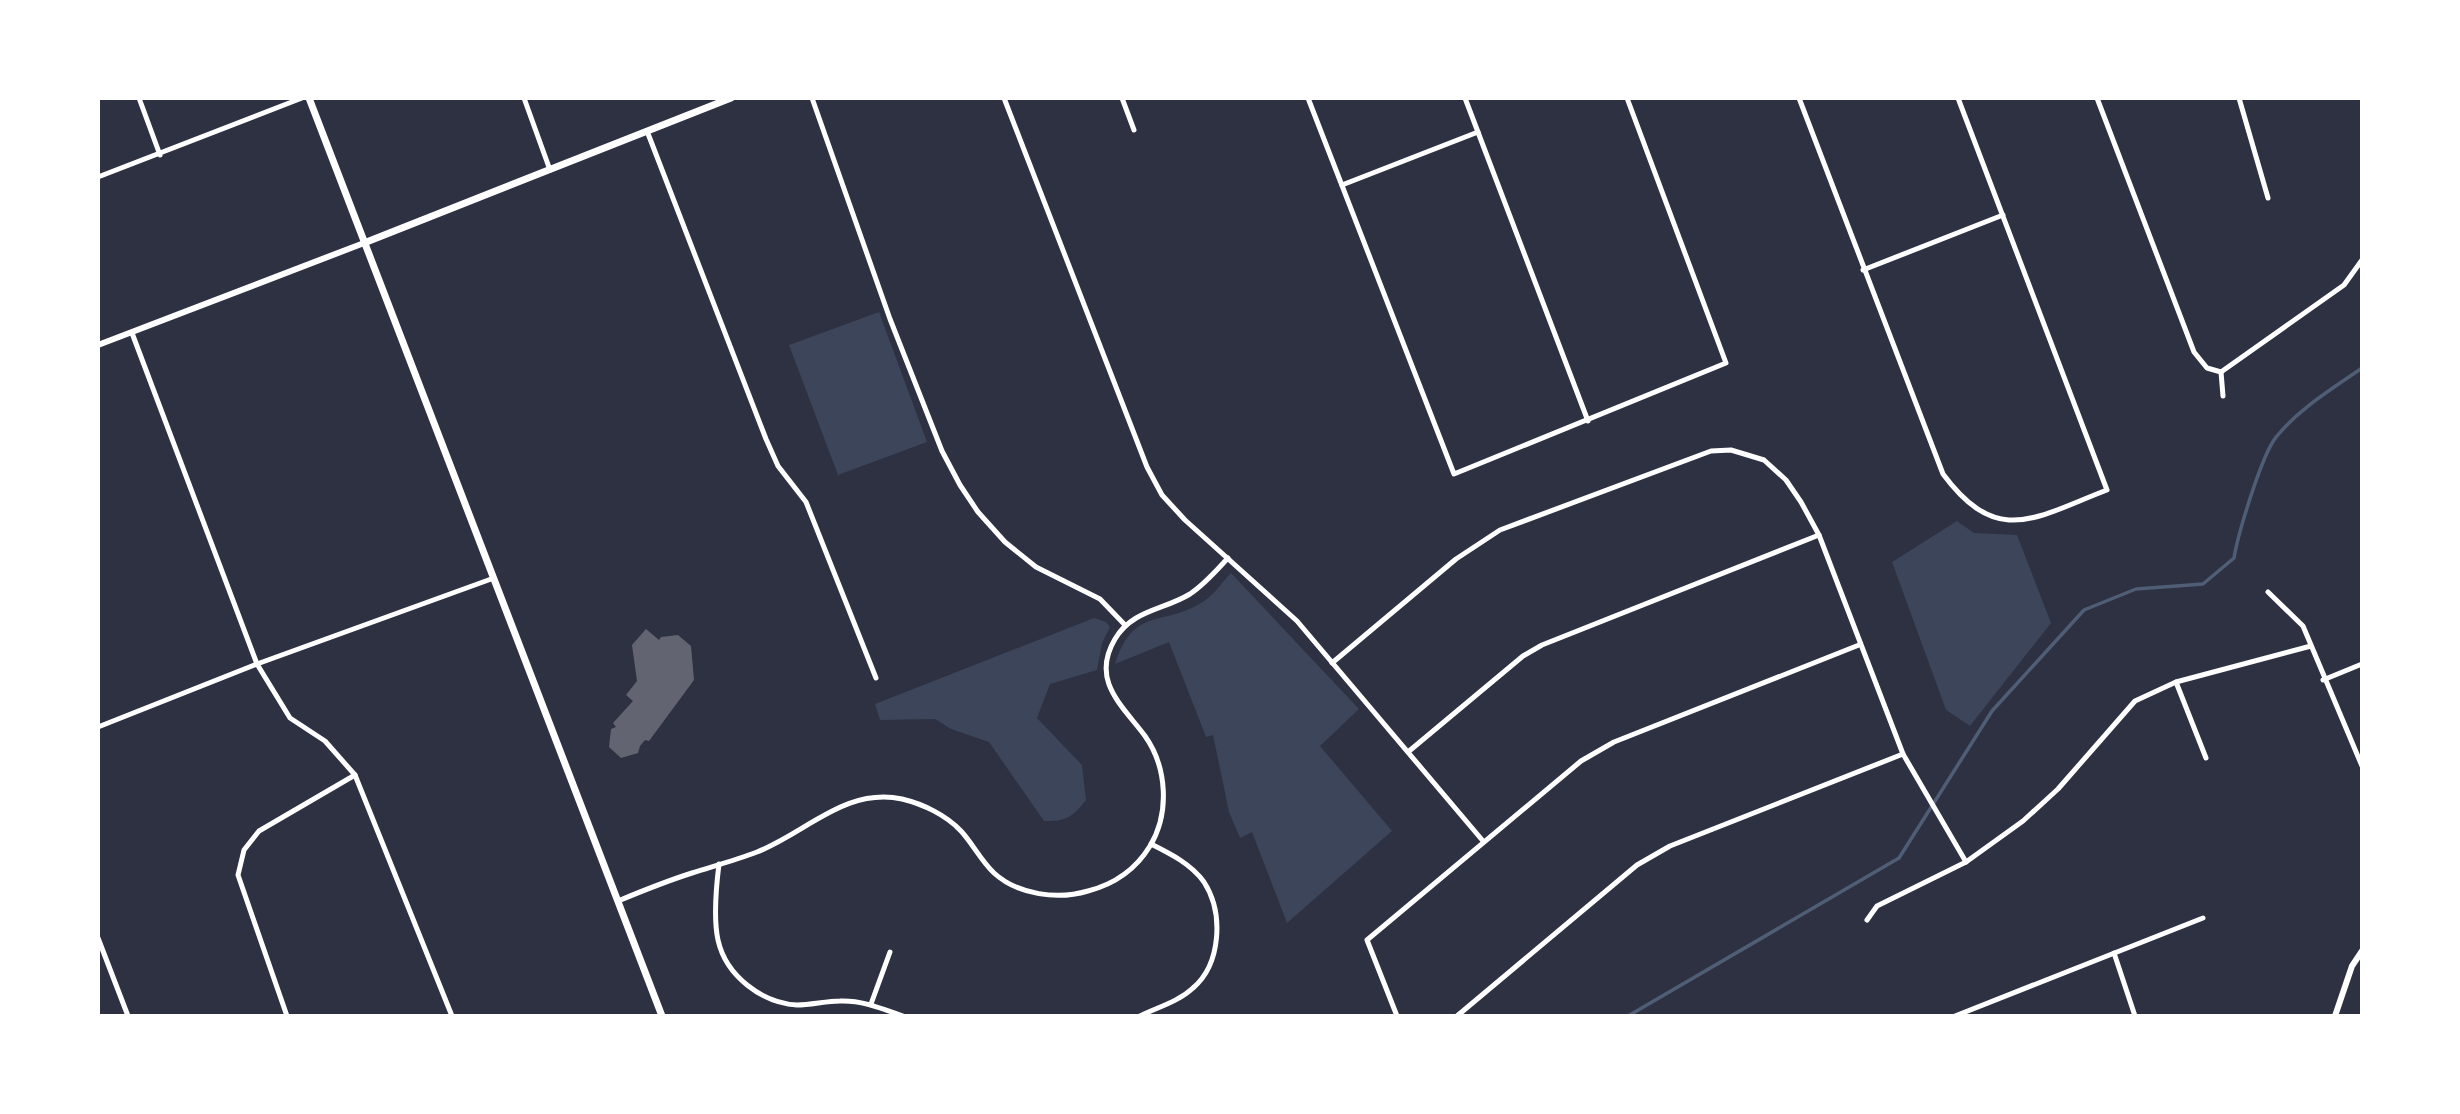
<svg xmlns="http://www.w3.org/2000/svg" width="2460" height="1114" font-family="Cabin,sans-serif">
	<rect width="100%" height="100%" fill="#2d3142"/>
	<!-- green -->
	<g fill="#3c4559">
		<polygon points="879,312 927,442 838,475 789,345"/>
		<polygon points="1957,521 1974,533 2017,535 2051,623 1970,726 1946,710 1892,562"/>
		<path d="M1231 573 1359 709 1320 746 1392 831 1287 923 1252 832 1240 838 1229 812 1213 735 1206 737 1169 642 1115 664C1134 605 1163 628 1204 601 1214 595 1222 582 1231 573Z"/>
		<path d="M1094 618 1106 622 1110 627 1102 643 1097 670 1050 684 1037 718 1082 765 1086 800C1073 817 1065 822 1044 821L989 742 951 729 935 719 880 720 875 704Z"/>
	</g>
	<g fill="none" stroke-linecap="round" stroke-linejoin="round">
		<!-- stream -->
		<path stroke="#4f5d75" stroke-width="3.5" d="M1628 1016 1899 858 1992 711 2084 610 2136 589 2203 584 2234 558C2238 534 2262 453 2277 436 2300 408 2332 389 2362 368"/>
	</g>
	<!-- building -->
	<polygon fill="#626471" points="646,629 659,640 661,637 678,635 691,646 694,680 649,741 645,740 640,746 638,753 621,758 609,747 611,729 616,727 613,723 633,701 626,695 637,681 632,645"/>
	<g fill="none" stroke-linecap="round" stroke-linejoin="round">
		<!-- minor -->
		<g stroke="#fff" stroke-width="5">
			<polyline points="139,98 160,155"/>
			<polyline points="524,98 550,170"/>
			<polyline points="812,98 890,319 942,451 960,485 978,512 1005,542 1036,567 1100,599 1125,625"/>
			<polyline points="1004,98 1147,467 1162,495 1185,520 1297,621 1483,841"/>
			<polyline points="1122,98 1134,130"/>
			<polyline points="1308,98 1454,474 1726,363 1627,98"/>
			<polyline points="1465,98 1588,421"/>
			<path d="M1799 98 1943 474C1998 548 2036 517 2107 490L1958 98"/>
			<polyline points="2097,98 2194,352 2207,368 2221,372"/>
			<polyline points="2239,98 2268,198"/>
			<polyline points="647,131 766,439 778,466 806,502 876,678"/>
			<polyline points="98,177 302,98"/>
			<polyline points="1342,185 1478,132"/>
			<polyline points="1863,270 2003,215"/>
			<polyline points="132,333 257,664 290,718 325,741 355,775 452,1016"/>
			<polyline points="2221,372 2344,285 2362,260"/>
			<polyline points="2221,372 2223,396"/>
			<polyline points="2268,592 2303,626 2362,766"/>
			<polyline points="1332,663 1456,559 1500,530 1711,451 1731,450 1764,460 1786,480 1801,502 1819,535 1903,754 1966,862"/>
			<polyline points="2323,680 2362,664"/>
			<polyline points="2176,682 2206,758"/>
			<polyline points="98,727 257,664 494,578"/>
			<polyline points="1408,752 1523,656 1542,645 1819,535"/>
			<path d="M719 864C716 888 713 917 718 940 726 976 762 1003 797 1005 811 1005 826 1001 840 1001 862 1000 883 1009 903 1016"/>
			<path d="M618 901C642 891 667 881 692 873 714 866 736 860 757 852 806 833 845 787 902 799 923 804 946 815 961 831 973 844 981 861 994 873 1018 895 1058 900 1088 891 1115 884 1136 869 1150 846 1170 813 1167 767 1145 736 1123 706 1090 681 1115 639 1132 610 1164 610 1190 594 1205 584 1216 571 1228 558"/>
			<polyline points="1867,920 1877,906 1966,862 2023,821 2058,789 2135,701 2176,682 2311,646"/>
			<polyline points="98,938 128,1016"/>
			<polyline points="2114,953 2135,1016"/>
			<polyline points="871,1004 890,952"/>
			<polyline points="287,1016 238,875 244,850 259,831 355,775"/>
			<path d="M1140 1016C1158 1007 1178 1002 1193 988 1221 964 1224 913 1204 882 1191 864 1171 854 1151 844"/>
			<polyline points="1397,1016 1367,940 1581,761 1614,742 1859,645"/>
			<polyline points="1457,1016 1637,865 1670,846 1903,754"/>
			<polyline points="1955,1016 2203,918"/>
		</g>
		<!-- tertiary -->
		<g stroke="#fff" stroke-width="6">
			<polyline points="98,345 364,243"/>
			<polyline points="2335,1016 2352,966 2362,951"/>
		</g>
		<!-- secondary -->
		<g stroke="#fff" stroke-width="7">
			<polyline points="309,98 662,1016"/>
			<polyline points="364,243 731,98"/>
		</g>
	</g>
	<!-- border -->
	<rect width="2460" height="1114" fill="none" stroke="#ffffff" stroke-width="200"/>
</svg>
